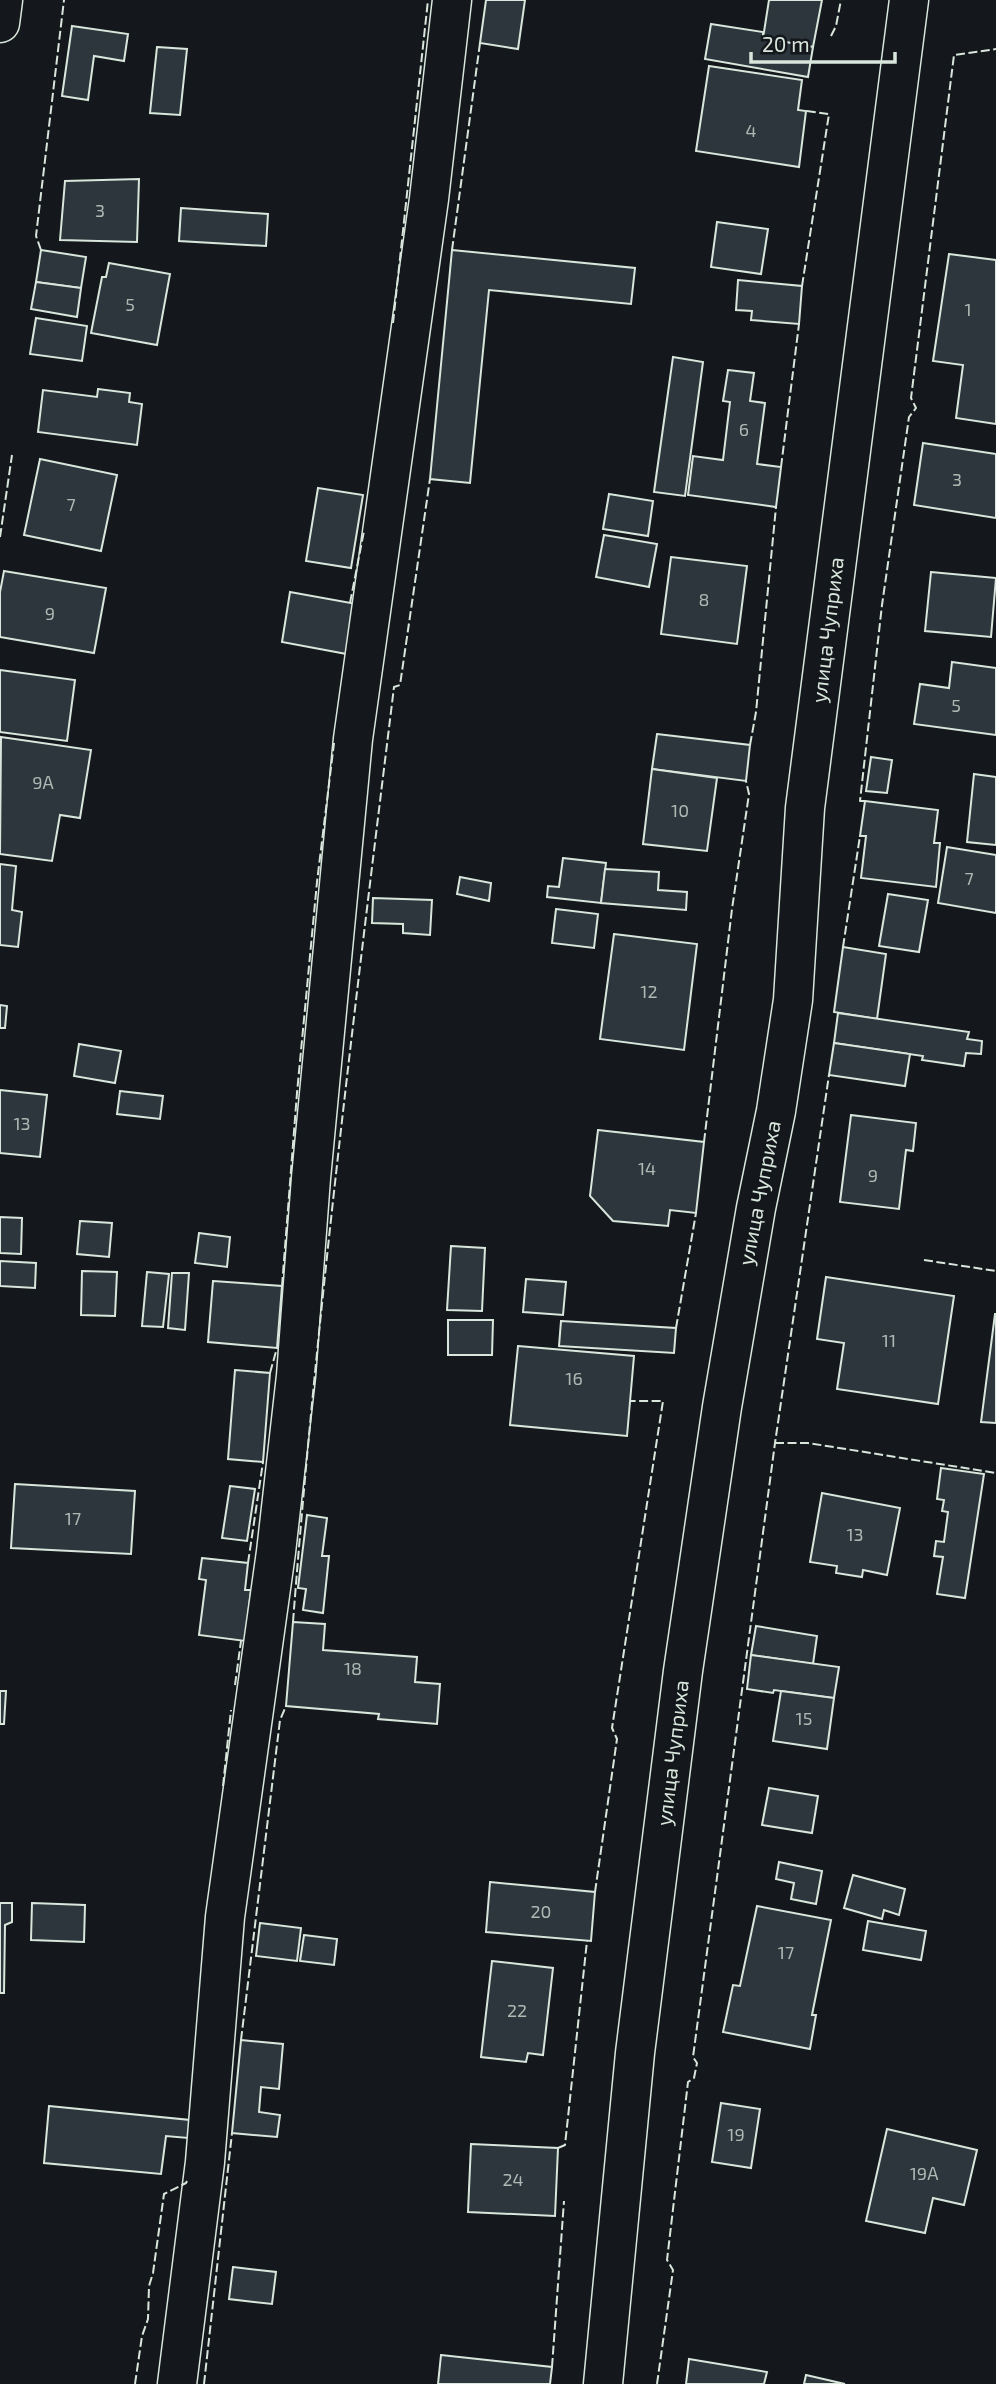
<svg xmlns="http://www.w3.org/2000/svg" width="996" height="2384" font-family="'Exo 2',sans-serif">
	<rect width="100%" height="100%" fill="#14181c"/>
	<!-- building -->
	<g fill="#2c363c" stroke="#d8e6dc" stroke-width="2">
		<polygon points="486,0 525,0 518,49 480,43"/>
		<polygon points="769,0 822,0 813,47 763,38"/>
		<polygon points="711,24 763,32 763,38 813,47 808,77 705,59"/>
		<polygon points="72,26 128,34 124,61 94,56 88,100 62,96"/>
		<polygon points="157,47 187,49 180,115 150,113"/>
		<polygon points="709,66 802,80 798,110 806,111 799,167 696,151"/>
		<polygon points="139,179 137,242 60,240 65,181"/>
		<polygon points="181,208 268,214 266,246 179,241"/>
		<polygon points="717,222 768,229 761,274 711,267"/>
		<polygon points="41,250 86,257 81,288 36,282"/>
		<polygon points="452,250 635,268 631,304 489,290 470,483 430,479"/>
		<polygon points="949,254 996,260 996,424 956,418 963,365 933,361"/>
		<polygon points="109,263 170,274 157,345 91,333 102,277 106,277"/>
		<polygon points="738,280 802,286 799,324 751,320 752,311 736,310"/>
		<polygon points="36,282 81,288 77,317 31,309"/>
		<polygon points="36,318 87,326 82,361 30,354"/>
		<polygon points="673,357 703,362 685,496 654,492"/>
		<polygon points="728,370 754,373 750,401 765,403 757,464 781,467 776,507 688,495 693,456 723,460 730,402 723,401"/>
		<polygon points="98,389 130,393 129,402 142,404 137,445 38,432 43,390 97,397"/>
		<polygon points="923,443 996,454 996,518 914,505"/>
		<polygon points="40,459 117,475 101,551 24,535"/>
		<polygon points="318,488 363,495 351,568 306,561"/>
		<polygon points="609,494 653,501 648,536 603,529"/>
		<polygon points="604,535 657,544 649,587 596,577"/>
		<polygon points="671,557 747,566 737,644 661,634"/>
		<polygon points="4,571 106,588 94,653 0,637 0,592"/>
		<polygon points="931,572 996,578 991,637 925,631"/>
		<polygon points="290,592 362,605 352,655 282,642"/>
		<polygon points="952,662 996,668 996,735 914,724 920,684 949,688"/>
		<polygon points="0,670 75,680 67,741 0,732"/>
		<polygon points="657,734 750,745 746,781 652,769"/>
		<polygon points="1,737 91,750 80,818 60,815 52,861 0,854"/>
		<polygon points="871,757 892,760 887,793 866,791"/>
		<polygon points="652,769 717,778 707,851 643,844"/>
		<polygon points="974,774 996,777 996,845 967,842"/>
		<polygon points="865,801 938,810 934,843 940,843 936,887 861,878 866,836 860,836"/>
		<polygon points="947,847 996,855 996,913 938,903"/>
		<polygon points="563,858 606,863 601,903 547,897 548,886 559,887"/>
		<polygon points="0,864 16,866 12,910 22,912 18,947 0,945"/>
		<polygon points="605,869 659,872 658,890 687,892 686,910 601,903"/>
		<polygon points="460,877 491,883 489,901 457,894"/>
		<polygon points="888,894 928,900 919,952 879,946"/>
		<polygon points="373,898 432,900 430,935 403,933 403,924 372,923"/>
		<polygon points="556,909 598,914 594,948 552,943"/>
		<polygon points="614,934 697,944 684,1050 600,1039"/>
		<polygon points="843,947 886,954 877,1019 834,1012"/>
		<polygon points="0,1005 7,1006 5,1028 0,1028"/>
		<polygon points="838,1013 969,1032 967,1039 982,1041 981,1054 966,1053 964,1066 922,1060 923,1056 834,1043"/>
		<polygon points="834,1043 910,1054 905,1086 829,1075"/>
		<polygon points="79,1044 121,1051 115,1083 74,1076"/>
		<polygon points="0,1090 47,1095 40,1157 0,1153"/>
		<polygon points="120,1091 163,1096 160,1119 117,1114"/>
		<polygon points="851,1115 916,1123 913,1151 906,1150 899,1209 840,1202"/>
		<polygon points="598,1130 704,1142 696,1213 670,1210 668,1226 613,1221 590,1196"/>
		<polygon points="0,1217 22,1218 21,1254 0,1253"/>
		<polygon points="80,1221 112,1223 109,1257 77,1254"/>
		<polygon points="199,1233 230,1237 227,1267 195,1263"/>
		<polygon points="451,1246 485,1248 482,1311 447,1310"/>
		<polygon points="0,1261 36,1263 35,1288 0,1286"/>
		<polygon points="82,1271 117,1272 115,1316 81,1315"/>
		<polygon points="147,1272 169,1274 163,1327 142,1326"/>
		<polygon points="172,1273 189,1273 185,1330 168,1328"/>
		<polygon points="826,1277 954,1296 938,1404 837,1389 844,1343 817,1339"/>
		<polygon points="526,1279 566,1282 563,1315 523,1312"/>
		<polygon points="213,1281 282,1286 277,1348 208,1342"/>
		<polygon points="995,1314 996,1314 996,1423 981,1422"/>
		<polygon points="448,1320 493,1320 492,1355 448,1355"/>
		<polygon points="561,1321 676,1328 674,1353 559,1346"/>
		<polygon points="518,1346 634,1356 627,1436 510,1425"/>
		<polygon points="235,1370 270,1373 263,1462 228,1459"/>
		<polygon points="941,1468 984,1474 965,1598 937,1594 943,1557 934,1556 936,1541 944,1542 948,1512 942,1511 944,1500 937,1499"/>
		<polygon points="15,1484 135,1491 131,1554 11,1548"/>
		<polygon points="230,1486 255,1489 247,1541 222,1538"/>
		<polygon points="822,1493 900,1508 887,1575 863,1570 862,1577 836,1573 837,1566 810,1562"/>
		<polygon points="307,1515 327,1518 322,1556 329,1556 323,1613 303,1610 306,1589 298,1588"/>
		<polygon points="202,1558 248,1563 245,1590 251,1590 245,1641 199,1635 206,1580 199,1579"/>
		<polygon points="293,1622 325,1624 323,1650 417,1657 415,1682 440,1684 437,1724 378,1719 379,1714 286,1706"/>
		<polygon points="756,1626 817,1636 813,1664 751,1655"/>
		<polygon points="751,1655 839,1667 834,1698 774,1690 773,1693 747,1689"/>
		<polygon points="0,1691 6,1691 4,1724 0,1724"/>
		<polygon points="781,1691 834,1698 827,1749 773,1741"/>
		<polygon points="769,1788 818,1796 812,1833 762,1825"/>
		<polygon points="779,1862 822,1871 816,1904 791,1899 794,1883 776,1879"/>
		<polygon points="853,1875 905,1889 899,1915 884,1910 882,1919 844,1908"/>
		<polygon points="490,1882 595,1892 591,1941 486,1932"/>
		<polygon points="0,1903 12,1903 12,1922 5,1925 4,1993 0,1993"/>
		<polygon points="32,1903 85,1905 84,1942 31,1940"/>
		<polygon points="757,1906 831,1920 812,2015 816,2015 810,2049 723,2032 733,1985 740,1986"/>
		<polygon points="868,1921 926,1931 921,1960 863,1950"/>
		<polygon points="260,1923 301,1928 297,1961 256,1956"/>
		<polygon points="304,1935 337,1939 334,1965 300,1961"/>
		<polygon points="492,1961 553,1968 543,2055 528,2053 526,2062 481,2057"/>
		<polygon points="241,2040 283,2044 279,2089 261,2087 259,2112 280,2115 277,2137 232,2133"/>
		<polygon points="721,2103 760,2109 751,2168 712,2162"/>
		<polygon points="49,2106 190,2120 188,2138 166,2136 161,2174 44,2163"/>
		<polygon points="887,2129 977,2150 964,2205 933,2198 925,2233 866,2221"/>
		<polygon points="471,2144 558,2148 555,2216 468,2212"/>
		<polygon points="233,2267 276,2272 272,2304 229,2299"/>
		<polygon points="441,2355 552,2367 550,2384 438,2384"/>
		<polygon points="689,2359 767,2372 764,2384 686,2384"/>
		<polygon points="806,2375 845,2384 804,2384"/>
	</g>
	<g fill="none" stroke-linecap="round" stroke-linejoin="round">
		<!-- minor casing -->
		<g stroke="#d8e6dc" stroke-width="41">
			<g id="minor">
				<polyline points="0,23 3,0"/>
				<polyline points="177,2384 205,2162 225,1917 276,1552 296,1376 311,1178 353,739 429,199 452,0"/>
				<polyline points="603,2384 635,2053 683,1671 722,1407 756,1208 776,1111 793,1000 805,808 909,0"/>
			</g>
		</g>
		<!-- minor -->
		<use href="#minor" stroke="#14181c" stroke-width="38"/>
		<!-- fence -->
		<g stroke="#d8e6dc" stroke-width="2" stroke-dasharray="9 3.5" stroke-linecap="butt">
			<polyline points="831,36 836,26 841,0"/>
			<polyline points="41,250 36,236 64,0"/>
			<polyline points="452,250 480,43"/>
			<polyline points="802,286 829,114 806,111"/>
			<polyline points="393,323 428,0"/>
			<polyline points="781,467 799,324"/>
			<polyline points="0,537 12,455"/>
			<polyline points="350,603 364,531"/>
			<polyline points="750,745 756,712 776,507"/>
			<polyline points="865,801 860,801 882,605 909,417 916,408 911,398 954,55 996,49"/>
			<polyline points="843,947 860,836"/>
			<polyline points="704,1142 732,909 749,794 746,781"/>
			<polyline points="924,1260 996,1271"/>
			<polyline points="282,1286 297,1093 317,882 334,743"/>
			<polyline points="676,1328 696,1213"/>
			<polyline points="270,1373 277,1348"/>
			<polyline points="775,1443 808,1443 996,1473"/>
			<polyline points="248,1563 263,1462"/>
			<path d="M293 1622C317 1309 356 998 394 687L400 685 430 479"/>
			<polyline points="235,1685 241,1641"/>
			<polyline points="223,1786 231,1710"/>
			<polyline points="595,1892 617,1739 612,1728 663,1401 631,1401"/>
			<polyline points="241,2040 280,1720 286,1706"/>
			<polyline points="558,2148 565,2145 587,1941"/>
			<polyline points="552,2367 564,2201"/>
			<polyline points="135,2384 142,2336 148,2319 149,2286 153,2273 164,2194 186,2183 187,2181"/>
			<polyline points="204,2384 232,2133"/>
			<polyline points="657,2384 673,2270 667,2260 688,2082 694,2078 697,2063 693,2057 775,1443 829,1075"/>
		</g>
	</g>
	<g text-anchor="middle" stroke-width="5" stroke-linejoin="round" paint-order="stroke">
		<!-- number labels -->
		<g font-size="18" fill="#adbab4">
			<text x="751" y="137">4</text>
			<text x="100" y="217">3</text>
			<text x="130" y="311">5</text>
			<text x="968" y="316">1</text>
			<text x="744" y="436">6</text>
			<text x="957" y="486">3</text>
			<text x="71" y="511">7</text>
			<text x="704" y="606">8</text>
			<text x="50" y="620">9</text>
			<text x="956" y="712">5</text>
			<text x="43" y="789">9А</text>
			<text x="680" y="817">10</text>
			<text x="969" y="885">7</text>
			<text x="649" y="998">12</text>
			<text x="22" y="1130">13</text>
			<text x="647" y="1175">14</text>
			<text x="873" y="1182">9</text>
			<text x="889" y="1347">11</text>
			<text x="574" y="1385">16</text>
			<text x="73" y="1525">17</text>
			<text x="855" y="1541">13</text>
			<text x="353" y="1675">18</text>
			<text x="804" y="1725">15</text>
			<text x="541" y="1918">20</text>
			<text x="786" y="1959">17</text>
			<text x="517" y="2017">22</text>
			<text x="736" y="2141">19</text>
			<text x="924" y="2180">19А</text>
			<text x="513" y="2186">24</text>
		</g>
		<!-- street labels -->
		<g font-size="21" fill="#d8e6dc" stroke="#14181c">
			<text transform="translate(828 630) rotate(-83)" y="7">улица Чуприха</text>
			<text transform="translate(760 1193) rotate(-79)" y="7">улица Чуприха</text>
			<text transform="translate(673 1753) rotate(-83)" y="7">улица Чуприха</text>
		</g>
	</g>
	<!-- scale -->
	<path d="M751 52v10h144v-10" fill="none" stroke="#d8e6dc" stroke-width="3.5"/>
	<text x="762" y="52" font-size="21" fill="#d8e6dc" stroke="#14181c" stroke-width="5" paint-order="stroke">20 m</text>
</svg>
